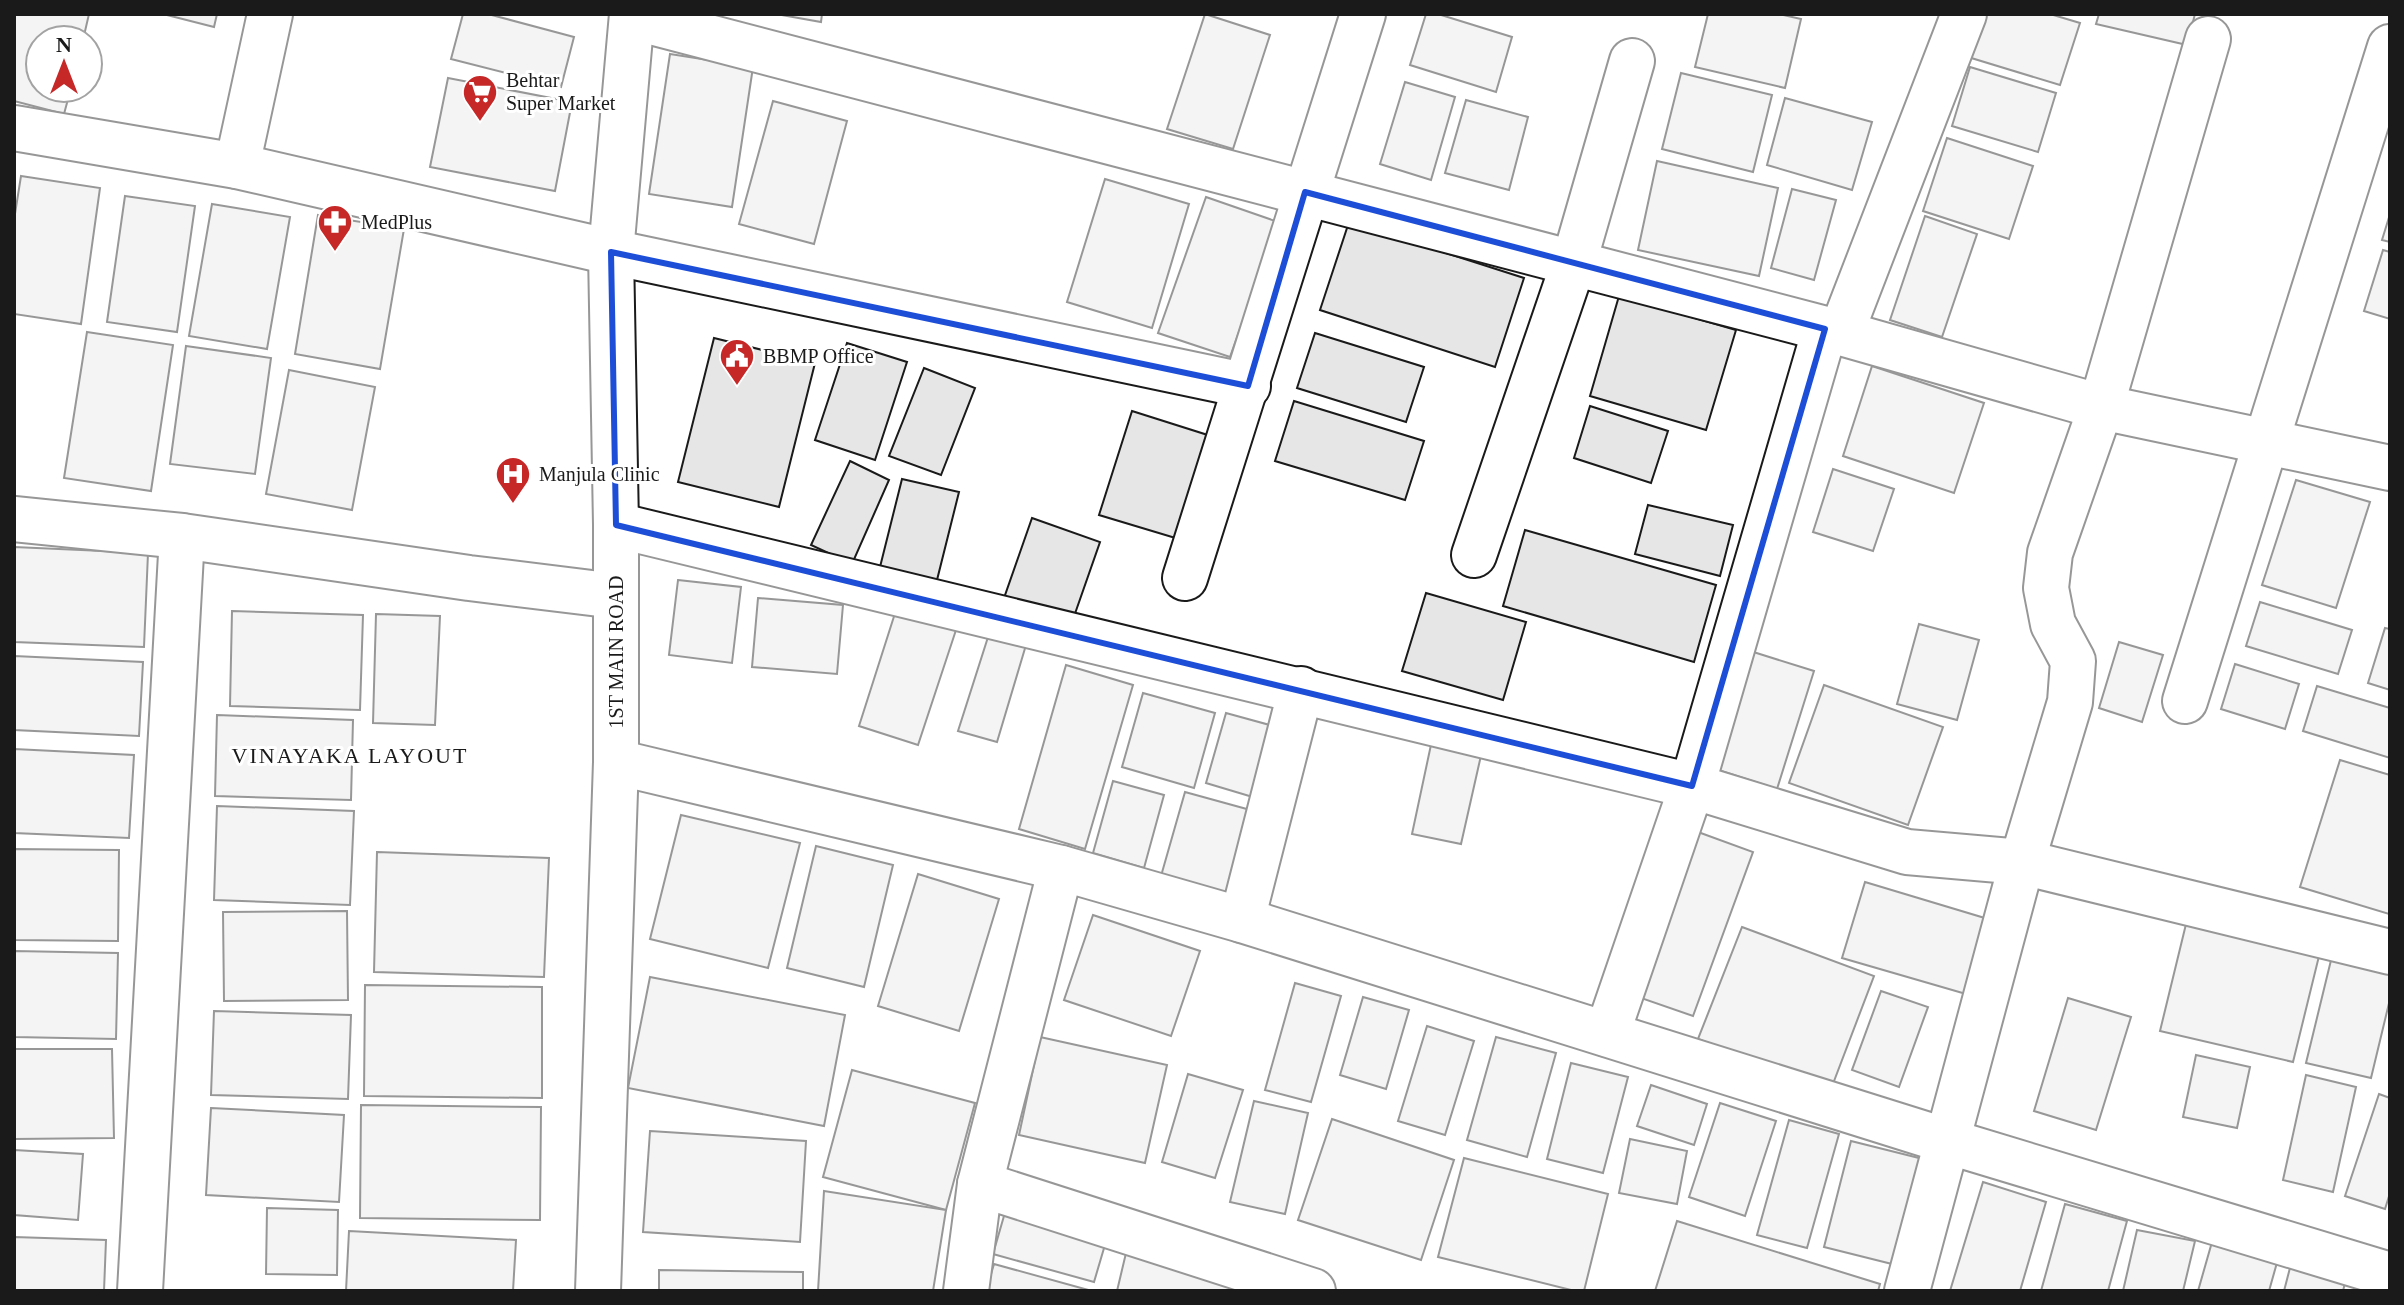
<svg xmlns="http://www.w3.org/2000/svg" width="2404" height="1305" font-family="'Times New Roman',serif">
	<rect width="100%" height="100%" fill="#fff"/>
	<!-- building -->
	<g fill="#e6e6e6" stroke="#1a1a1a" stroke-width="2">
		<polygon points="14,14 89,14 83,40 40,40 40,88 71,88 64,114 14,101"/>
		<polygon points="163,14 217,14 214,27"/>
		<polygon points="463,14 488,14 574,37 561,87 451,59"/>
		<polygon points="776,14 822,14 821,22"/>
		<polygon points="1205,14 1270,35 1233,149 1167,129"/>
		<polygon points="1426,14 1438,14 1512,37 1496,92 1410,65"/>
		<polygon points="1708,14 1779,14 1801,19 1785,88 1695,67"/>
		<polygon points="1981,14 2050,14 2080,23 2060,85 1968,57"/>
		<polygon points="2099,14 2195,14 2187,45 2096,24"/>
		<polygon points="670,54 753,67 732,207 649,194"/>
		<polygon points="1970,67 2056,93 2038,152 1952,126"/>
		<polygon points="1681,73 1772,95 1753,172 1662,149"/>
		<polygon points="448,78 572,102 555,191 430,167"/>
		<polygon points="1405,82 1455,97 1431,180 1380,164"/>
		<polygon points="1785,98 1872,122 1852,190 1767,165"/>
		<polygon points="1466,100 1528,117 1509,190 1445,173"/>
		<polygon points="773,101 847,121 814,244 739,224"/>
		<polygon points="1947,138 2033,166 2009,239 1923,211"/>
		<polygon points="1657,161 1778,188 1759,276 1638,250"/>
		<polygon points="21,176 100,188 81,324 14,314 14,220"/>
		<polygon points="1105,179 1189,204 1152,328 1067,302"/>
		<polygon points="1792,189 1836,200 1814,280 1771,268"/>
		<polygon points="125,196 195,206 177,332 107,322"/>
		<polygon points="1206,197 1278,222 1230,357 1158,333"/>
		<polygon points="212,204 290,217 267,349 189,336"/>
		<polygon points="2390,214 2390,242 2382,240"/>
		<polygon points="318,215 404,229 380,369 295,354"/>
		<polygon points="1925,216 1977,234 1942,337 1890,320"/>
		<polygon points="1349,222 1524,278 1495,367 1320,310"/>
		<polygon points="2383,250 2390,252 2390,319 2364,311"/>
		<polygon points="1619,296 1736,330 1706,430 1590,396"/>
		<polygon points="87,332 173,345 151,491 64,478"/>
		<polygon points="1315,333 1424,367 1406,422 1297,388"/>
		<polygon points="714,338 815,363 779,507 678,482"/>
		<polygon points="847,343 907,362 875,460 815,440"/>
		<polygon points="186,346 271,358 255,474 170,464"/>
		<polygon points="1872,366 1984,403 1954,493 1843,456"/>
		<polygon points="924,368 975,388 941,475 889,456"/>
		<polygon points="289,370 375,387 352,510 266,494"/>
		<polygon points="1294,401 1424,441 1405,500 1275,461"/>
		<polygon points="1590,406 1668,431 1651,483 1574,458"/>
		<polygon points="1132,411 1214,437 1182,540 1099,515"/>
		<polygon points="850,461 889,480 852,564 811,545"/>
		<polygon points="1833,469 1894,489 1873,551 1813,532"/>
		<polygon points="902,479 959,492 937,580 880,567"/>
		<polygon points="2296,480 2370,502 2336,608 2262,585"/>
		<polygon points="1648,505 1733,525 1720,576 1635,554"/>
		<polygon points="1032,518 1100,542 1071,625 1003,601"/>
		<polygon points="1525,530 1716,585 1694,662 1503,606"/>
		<polygon points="14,547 148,553 144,647 14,642"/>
		<polygon points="678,580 741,587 732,663 669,655"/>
		<polygon points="1426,593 1526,622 1503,700 1402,671"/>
		<polygon points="758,598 843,605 837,674 752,667"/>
		<polygon points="2260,602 2352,630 2338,674 2246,646"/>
		<polygon points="897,607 957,627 918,745 859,726"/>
		<polygon points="232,611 363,615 360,710 230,706"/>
		<polygon points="376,614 440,616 435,725 373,723"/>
		<polygon points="1919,624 1979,640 1957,720 1897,704"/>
		<polygon points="2385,628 2390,629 2390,690 2368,683"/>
		<polygon points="989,634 1026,645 997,742 958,731"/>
		<polygon points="2119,642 2163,655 2142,722 2099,708"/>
		<polygon points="1747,650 1814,671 1777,789 1709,767"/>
		<polygon points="14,656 143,662 139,736 14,730"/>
		<polygon points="2235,664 2299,684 2285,729 2221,709"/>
		<polygon points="1066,665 1133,685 1085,849 1019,829"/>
		<polygon points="1824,685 1943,727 1908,825 1789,783"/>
		<polygon points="2317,686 2390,708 2390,758 2303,731"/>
		<polygon points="1143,693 1215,713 1194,788 1122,767"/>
		<polygon points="1226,713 1277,727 1256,798 1206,783"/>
		<polygon points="217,715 353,720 351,800 215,796"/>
		<polygon points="1432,740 1482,751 1461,844 1412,834"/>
		<polygon points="14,749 134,755 129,838 14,833"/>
		<polygon points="2340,760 2390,775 2389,914 2300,887"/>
		<polygon points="1113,781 1164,795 1144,868 1093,853"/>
		<polygon points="1185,792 1254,811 1229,895 1161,876"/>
		<polygon points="217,806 354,811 350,905 214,900"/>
		<polygon points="681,815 800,843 768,968 650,939"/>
		<polygon points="1698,832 1753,852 1693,1016 1638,997"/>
		<polygon points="816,846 893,865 864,987 787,968"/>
		<polygon points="14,849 119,850 118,941 14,940"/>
		<polygon points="377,852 549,858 544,977 374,972"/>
		<polygon points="918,874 999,899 959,1031 878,1006"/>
		<polygon points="1865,882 1988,919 1966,994 1842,958"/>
		<polygon points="347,911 348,1000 224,1001 223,912"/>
		<polygon points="1093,915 1200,951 1171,1036 1064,1000"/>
		<polygon points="2187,920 2320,952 2293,1062 2160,1031"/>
		<polygon points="1742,927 1874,976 1831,1089 1698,1039"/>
		<polygon points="14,951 118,953 116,1039 14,1037"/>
		<polygon points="2333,952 2390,966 2390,999 2371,1078 2306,1063"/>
		<polygon points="650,977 845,1015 824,1126 628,1088"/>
		<polygon points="1295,983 1341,996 1311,1102 1265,1090"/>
		<polygon points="365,985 542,987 542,1098 364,1096"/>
		<polygon points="1881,991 1928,1007 1899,1087 1852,1070"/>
		<polygon points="1363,997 1409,1010 1386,1089 1340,1075"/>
		<polygon points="2068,998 2131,1017 2096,1130 2034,1111"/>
		<polygon points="214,1011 351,1015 348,1099 211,1095"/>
		<polygon points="1427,1026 1474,1041 1445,1135 1398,1121"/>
		<polygon points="1040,1037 1167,1065 1145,1163 1019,1135"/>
		<polygon points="1496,1037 1556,1053 1527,1157 1467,1140"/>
		<polygon points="14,1049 112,1049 114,1138 14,1139"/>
		<polygon points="2196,1055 2250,1067 2237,1128 2183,1117"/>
		<polygon points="1571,1063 1628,1077 1603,1173 1547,1159"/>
		<polygon points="852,1070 975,1103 946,1210 823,1177"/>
		<polygon points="1188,1074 1243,1090 1215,1178 1162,1162"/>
		<polygon points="2306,1075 2356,1087 2333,1192 2283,1180"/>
		<polygon points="1651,1085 1707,1104 1694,1145 1637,1126"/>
		<polygon points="2379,1094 2390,1098 2390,1193 2385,1209 2345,1196"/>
		<polygon points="1254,1101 1308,1113 1285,1214 1230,1202"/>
		<polygon points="1720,1103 1776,1121 1745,1216 1689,1197"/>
		<polygon points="361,1105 541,1107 540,1220 360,1218"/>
		<polygon points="211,1108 344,1115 339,1202 206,1195"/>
		<polygon points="1332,1119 1454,1160 1421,1260 1298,1220"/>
		<polygon points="1789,1120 1839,1134 1807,1248 1757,1235"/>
		<polygon points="650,1131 806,1141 800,1242 643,1232"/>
		<polygon points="1630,1139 1687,1151 1677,1204 1619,1193"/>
		<polygon points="1851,1141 1923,1159 1896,1265 1824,1247"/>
		<polygon points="14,1150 83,1154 78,1220 14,1215"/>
		<polygon points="1464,1158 1608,1194 1584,1291 1575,1291 1438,1257"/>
		<polygon points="1983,1182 2046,1202 2020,1291 1950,1291"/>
		<polygon points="824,1191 946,1210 933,1291 818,1291"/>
		<polygon points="2065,1204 2127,1221 2108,1291 2041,1291"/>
		<polygon points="267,1208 338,1210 337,1275 266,1274"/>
		<polygon points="1006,1209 1107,1238 1094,1282 993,1254"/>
		<polygon points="1677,1221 1880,1284 1878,1291 1655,1291"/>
		<polygon points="2137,1230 2195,1241 2183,1291 2123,1291"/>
		<polygon points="349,1231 516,1240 513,1291 346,1291"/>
		<polygon points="14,1237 106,1240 104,1291 14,1291"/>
		<polygon points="2212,1242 2278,1259 2269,1291 2198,1291"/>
		<polygon points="1126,1253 1241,1291 1117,1291"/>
		<polygon points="994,1264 1092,1291 986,1291"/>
		<polygon points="2291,1264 2346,1279 2343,1291 2284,1291"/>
		<polygon points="659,1270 803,1272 803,1291 659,1291"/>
	</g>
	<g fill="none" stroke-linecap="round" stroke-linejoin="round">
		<!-- minor casing -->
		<g stroke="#1a1a1a" stroke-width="48">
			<g id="minor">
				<polyline points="632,17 1841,333 2101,407 2390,468"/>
				<polyline points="237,166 270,14"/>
				<polyline points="611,252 1248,386"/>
				<polyline points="1841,333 1964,14"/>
				<polyline points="14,519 182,536 469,578 616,596"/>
				<polyline points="616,525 1692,786 1907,852 2022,862 2390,952"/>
				<polyline points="1474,555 1574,262 1632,61"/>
				<polyline points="1185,578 1363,14"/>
				<polyline points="2185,701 2390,47"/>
				<polyline points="1242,920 1301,689"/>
				<polyline points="1607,1034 1692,786 1825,329"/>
				<polyline points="980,1184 1313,1291"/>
				<polyline points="140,1291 182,536"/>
				<polyline points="966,1291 980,1184 1061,868"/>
				<polyline points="1907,1291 2022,862 2070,702 2073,661 2053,624 2046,588 2050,553 2101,407 2208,39"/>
			</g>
		</g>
		<!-- tertiary casing -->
		<g stroke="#1a1a1a" stroke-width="48">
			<g id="tertiary">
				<polyline points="14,128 237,166 611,252"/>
				<polyline points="616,762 1061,868 1242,920 1947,1141 2390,1275"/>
				<polyline points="598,1291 616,762 616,525 611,252 632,14"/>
			</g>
		</g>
		<!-- minor -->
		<use href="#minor" stroke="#fff" stroke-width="44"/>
		<!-- tertiary -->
		<use href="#tertiary" stroke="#fff" stroke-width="44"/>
	</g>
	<!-- marked area -->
	<path d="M0 0H2404V1305H0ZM1305 192 1825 329 1692 786 616 525 611 252 1248 386Z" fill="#fff" fill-opacity=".55" fill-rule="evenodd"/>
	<path fill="none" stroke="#1d4ed8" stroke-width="6" stroke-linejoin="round" d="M1305 192 1825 329 1692 786 616 525 611 252 1248 386Z"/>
	<!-- icons -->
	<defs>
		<g id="supermarket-pin" transform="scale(1.8)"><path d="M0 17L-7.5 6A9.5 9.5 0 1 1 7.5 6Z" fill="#c62828" stroke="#fff"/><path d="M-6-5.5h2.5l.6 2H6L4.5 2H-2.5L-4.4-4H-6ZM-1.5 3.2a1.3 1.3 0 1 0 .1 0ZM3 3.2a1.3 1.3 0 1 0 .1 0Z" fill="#fff"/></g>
		<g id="pharmacy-pin" transform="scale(1.8)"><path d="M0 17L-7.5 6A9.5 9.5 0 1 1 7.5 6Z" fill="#c62828" stroke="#fff"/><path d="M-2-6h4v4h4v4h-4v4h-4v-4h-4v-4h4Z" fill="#fff"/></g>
		<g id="civic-pin" transform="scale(1.8)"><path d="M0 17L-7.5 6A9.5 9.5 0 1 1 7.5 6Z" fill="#c62828" stroke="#fff"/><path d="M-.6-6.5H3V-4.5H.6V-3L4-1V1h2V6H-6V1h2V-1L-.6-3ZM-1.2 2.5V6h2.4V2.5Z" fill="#fff"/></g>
		<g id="hospital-pin" transform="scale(1.8)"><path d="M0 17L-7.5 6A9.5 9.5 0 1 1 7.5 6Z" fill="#c62828" stroke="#fff"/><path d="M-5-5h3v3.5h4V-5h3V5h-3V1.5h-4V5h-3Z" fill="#fff"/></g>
	</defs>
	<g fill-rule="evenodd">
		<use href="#supermarket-pin" x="480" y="92"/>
		<use href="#pharmacy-pin" x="335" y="222"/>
		<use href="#civic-pin" x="737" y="356"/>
		<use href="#hospital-pin" x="513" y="474"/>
	</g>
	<g text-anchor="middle" stroke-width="6" stroke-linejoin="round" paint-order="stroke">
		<!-- poi labels -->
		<g font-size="20" fill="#1a1a1a" stroke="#fff" text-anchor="start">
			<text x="506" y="87">Behtar<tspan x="506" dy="23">Super Market</tspan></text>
			<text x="361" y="229">MedPlus</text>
			<text x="763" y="363">BBMP Office</text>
			<text x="539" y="481">Manjula Clinic</text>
		</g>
		<!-- street labels -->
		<g font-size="20" fill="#1a1a1a" stroke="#fff">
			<text transform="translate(616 652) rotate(-90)" y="7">1ST MAIN ROAD</text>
		</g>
		<!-- neighbourhood labels -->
		<g font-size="22" letter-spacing="2" fill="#1a1a1a" stroke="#fff">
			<text x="350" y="763">VINAYAKA LAYOUT</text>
		</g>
	</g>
	<!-- border -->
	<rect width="2404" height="1305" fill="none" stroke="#1a1a1a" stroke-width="32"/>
	<!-- north arrow -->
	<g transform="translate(64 64)"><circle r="38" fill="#ffffff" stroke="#a3a3a3" stroke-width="2"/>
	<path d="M0-6L14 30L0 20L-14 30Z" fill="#c62828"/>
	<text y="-12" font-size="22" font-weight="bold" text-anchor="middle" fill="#1a1a1a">N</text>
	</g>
</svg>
